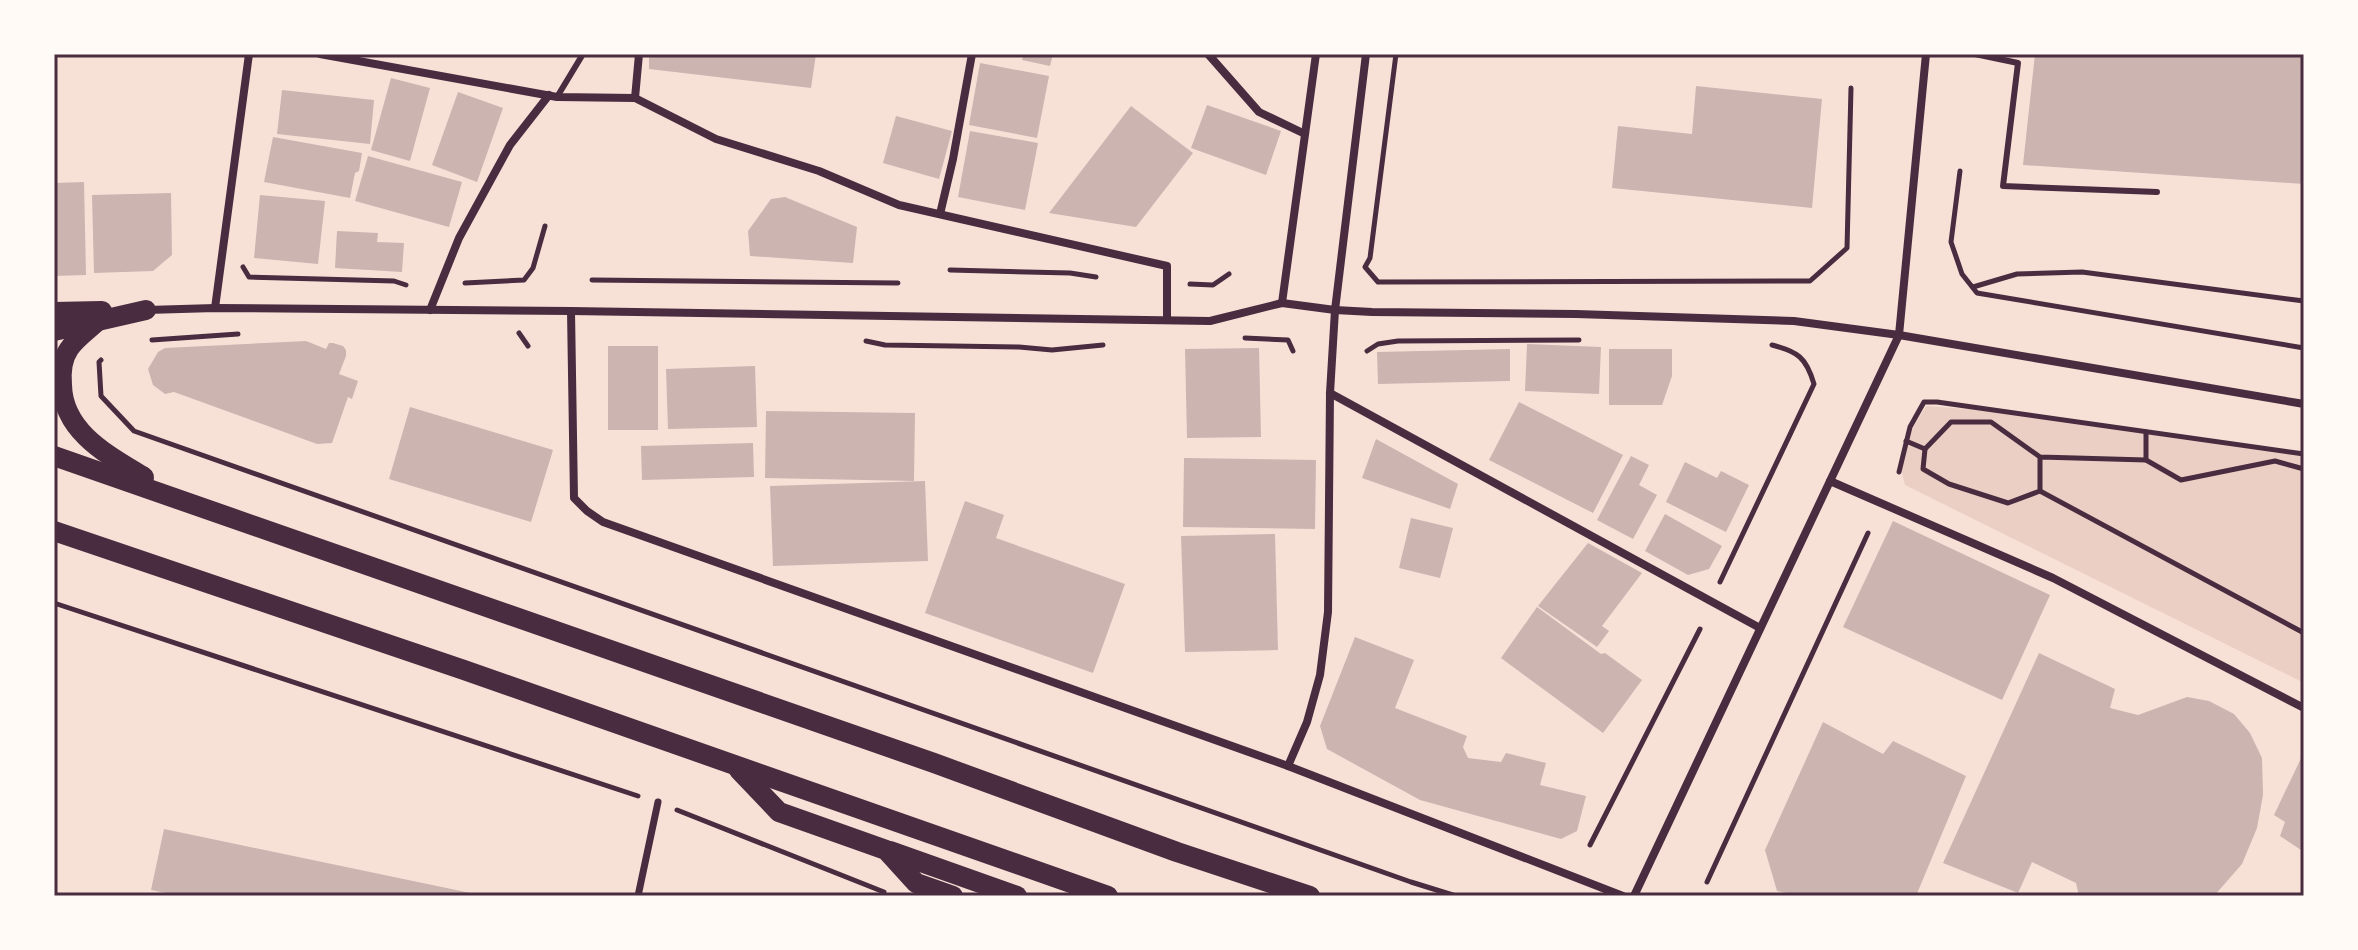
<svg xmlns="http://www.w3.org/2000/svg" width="2358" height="950" font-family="'Public Sans',sans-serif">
	<rect width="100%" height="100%" fill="#f7e1d7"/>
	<!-- green -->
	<polygon fill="#ebcfc5" points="1926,406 1997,411 2304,453 2304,683 1905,485 1899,461 1905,441"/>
	<!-- building -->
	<g fill="#ccb4b1">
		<polygon points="649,54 816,54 811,88 649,69"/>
		<polygon points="1024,54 1053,54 1050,66 1022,60"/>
		<polygon points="2035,54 2304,54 2304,184 2023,165"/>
		<polygon points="980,63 1049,76 1037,138 969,125"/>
		<polygon points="391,78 430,88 410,161 371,150"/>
		<polygon points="1696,86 1822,99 1812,208 1612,188 1618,126 1692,134"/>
		<polygon points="282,90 374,100 370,144 277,134"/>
		<polygon points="458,92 503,108 477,182 432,165"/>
		<polygon points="1207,105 1281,131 1266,175 1191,148"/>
		<polygon points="1131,106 1193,153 1136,227 1049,213"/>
		<polygon points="896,116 952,131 939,179 883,163"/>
		<polygon points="970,131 1038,143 1025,210 958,197"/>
		<polygon points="273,137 362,153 359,171 355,173 350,198 264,182"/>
		<polygon points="368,156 462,182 449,227 355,201"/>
		<polygon points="84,182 86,275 54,276 54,183"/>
		<polygon points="171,193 172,255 153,271 94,273 92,195"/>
		<polygon points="260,195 325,201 318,264 254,258"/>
		<polygon points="785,197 857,227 853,263 750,256 748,231 771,199"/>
		<polygon points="337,231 378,233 377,242 404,243 402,272 335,268"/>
		<polygon points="306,341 326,349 329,343 333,343 343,346 346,350 346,356 339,374 358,381 352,399 348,397 332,443 317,444 174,392 165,394 153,385 148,369 158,352 165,348"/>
		<polygon points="1527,344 1601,347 1599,394 1525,391"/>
		<rect x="608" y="346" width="50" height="84"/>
		<polygon points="1259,348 1261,437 1187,438 1185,349"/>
		<polygon points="1510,349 1510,381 1378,384 1377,352"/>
		<polygon points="1609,349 1672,349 1672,376 1662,405 1609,405"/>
		<polygon points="755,366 757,427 668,429 666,369"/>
		<polygon points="1519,402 1623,455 1593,513 1489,460"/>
		<polygon points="410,407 553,450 531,522 389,479"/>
		<polygon points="766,411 915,413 914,481 765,478"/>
		<polygon points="1376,439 1458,484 1450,509 1362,478"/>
		<polygon points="753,443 754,477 642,480 641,446"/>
		<polygon points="1631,456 1649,465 1639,485 1657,495 1633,539 1597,520"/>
		<polygon points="1184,458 1316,460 1315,529 1183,527"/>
		<polygon points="1685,462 1717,478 1721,471 1749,485 1726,532 1666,502"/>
		<polygon points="925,481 928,561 773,566 770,486"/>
		<polygon points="965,501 1004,515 996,538 1125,584 1093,673 925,613"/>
		<polygon points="1665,514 1722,546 1709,569 1688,575 1645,551"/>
		<polygon points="1411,518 1453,528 1440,578 1399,568"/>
		<polygon points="1893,521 2050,595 2002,700 1843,627"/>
		<polygon points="1275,534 1278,650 1185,652 1181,536"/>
		<polygon points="1588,543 1642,573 1602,626 1609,631 1597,647 1538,606"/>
		<polygon points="1537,607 1601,654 1605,653 1642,680 1603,733 1501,658"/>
		<polygon points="1355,637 1414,660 1395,708 1467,736 1463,747 1468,758 1501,762 1506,753 1546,763 1540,785 1586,796 1577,831 1561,839 1420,800 1327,749 1320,726"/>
		<polygon points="2039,653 2115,689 2110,708 2138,715 2187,697 2209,701 2234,714 2250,733 2262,758 2263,795 2257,828 2242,864 2214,896 2079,896 2076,883 2032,862 2018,893 1943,863"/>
		<polygon points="1823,722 1883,754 1893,741 1966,776 1916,896 1801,896 1777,891 1765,850"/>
		<polygon points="2304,752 2304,852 2280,836 2285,822 2274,815"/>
		<polygon points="164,829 480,895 480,896 181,896 151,890"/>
	</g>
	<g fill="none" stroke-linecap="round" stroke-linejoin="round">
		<!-- path -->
		<g stroke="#4a2c40" stroke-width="5">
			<polyline points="1396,54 1370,258 1365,267 1378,282 1810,281 1847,248 1851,88"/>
			<polyline points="1960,171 1951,242 1962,274 1977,293 2304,348"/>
			<polyline points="243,267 249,277 394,281 406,285"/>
			<polyline points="950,270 1070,273 1096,277"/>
			<polyline points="592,280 898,283"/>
			<polyline points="465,283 524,280 533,268 545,226"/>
			<polyline points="1190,284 1213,285 1229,274"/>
			<polyline points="1973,287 2017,274 2082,272 2304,301"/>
			<polyline points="519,333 528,346"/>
			<polyline points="1245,338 1288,340 1293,351"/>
			<polyline points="152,340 238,334"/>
			<polyline points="866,341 885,345 1019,347 1052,350 1103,345"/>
			<polyline points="1367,351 1378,344 1398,341 1579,340"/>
			<polyline points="101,360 99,362 101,396 134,431 1411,882 1456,896"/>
			<polyline points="2146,432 2146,460"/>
			<polyline points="1906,441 1925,449"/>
			<polyline points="2040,457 2040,491 2008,503 1949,484 1923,469 1925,449 1951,422 1991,422 2040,457 2146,460 2181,480 2275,461 2304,469"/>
			<polyline points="1899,472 1910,427 1924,402 1937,402 2304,454"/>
			<polyline points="2040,491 2304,633"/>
			<path d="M1720 582 1814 384C1806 357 1798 352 1772 345"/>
			<polyline points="54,603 638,796"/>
			<polyline points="677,810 884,892"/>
			<polyline points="1590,845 1700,629"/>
			<polyline points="1707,882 1868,533"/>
		</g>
		<!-- service -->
		<g stroke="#4a2c40" stroke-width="6">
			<polyline points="1975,54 2018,63 2003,186 2157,192"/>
			<polyline points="557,97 583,54"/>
		</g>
		<!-- pedestrian -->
		<polyline stroke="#4a2c40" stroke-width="7" points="638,896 658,802"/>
		<!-- minor -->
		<g stroke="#4a2c40" stroke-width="8">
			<polyline points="320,54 557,97 635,98 716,139 819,171 899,205 1167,266 1167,320"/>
			<polyline points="1208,54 1259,112 1305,134"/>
			<polyline points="635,98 639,54"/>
			<polyline points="940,214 953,159 972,54"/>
			<polyline points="1282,303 1316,54"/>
			<polyline points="215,308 249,54"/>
			<polyline points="147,310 215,308 571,311 1210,321 1282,303 1335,310 1372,312 1576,314 1794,321 1899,335 2304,404"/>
			<polyline points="430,310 459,238 510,145 549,95"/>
			<polyline points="571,311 574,498 587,511 603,522 1288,766 1623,896"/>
			<polyline points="1330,393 1760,628"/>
			<polyline points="1830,481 2053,578 2304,708"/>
			<polyline points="1288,766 1307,722 1320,675 1328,612 1330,393 1335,310 1366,54"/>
			<polyline points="1634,896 1899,335 1926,54"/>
		</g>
		<!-- primary -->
		<g stroke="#4a2c40" stroke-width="20">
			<polyline points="54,312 102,311"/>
			<path d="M100 319C91 328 76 338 69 349 62 359 61 373 62 385 63 432 108 455 144 477"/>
			<polyline points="54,331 146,310"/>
			<polyline points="54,456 934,763 1177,852 1310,896"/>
			<polyline points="54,531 464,670 1108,896"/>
			<polyline points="739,770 779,812 886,850 916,883 953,896"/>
			<polyline points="890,851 1017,896"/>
		</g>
	</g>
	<!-- border -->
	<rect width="2358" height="950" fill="none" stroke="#fffaf5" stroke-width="112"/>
	<rect x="56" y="56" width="2246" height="838" fill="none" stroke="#4a2c40" stroke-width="3"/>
</svg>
